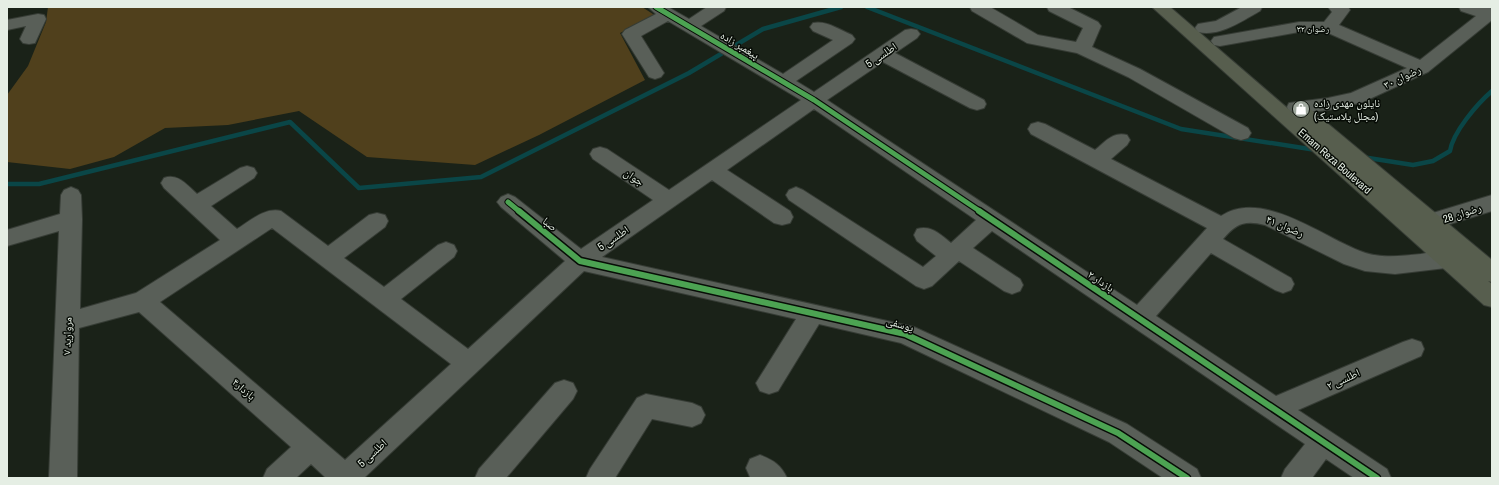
<svg xmlns="http://www.w3.org/2000/svg" width="1499" height="485" font-family="'Archivo Narrow','Noto Naskh Arabic',sans-serif">
	<rect width="100%" height="100%" fill="#1a2218"/>
	<!-- green -->
	<polygon fill="#50401c" points="48,7 642,7 656,16 620,33 645,80 539,135 475,165 367,157 299,111 228,125 165,128 114,157 70,169 7,162 7,95 28,66 46,22"/>
	<g fill="none" stroke-linecap="round" stroke-linejoin="round">
		<!-- stream -->
		<g stroke="#0a4647" stroke-width="4.5">
			<polyline points="867,7 1181,129 1316,150"/>
			<path d="M1362 157 1413 165 1433 161 1450 151C1453 132 1477 104 1492 91"/>
			<polyline points="7,184 39,184 290,122 359,188 481,177 689,73 763,29 841,7"/>
		</g>
		<!-- minor casing -->
		<g stroke="#363c35" stroke-width="2">
			<g id="minor">
				<path d="M648 7H668L689 19 707 7H726L724 11 701 26 783 74 833 40 813 31 810 27 813 23C826 20 840 30 852 35L855 39 852 43 796 81 814 92 905 30 911 29 917 30 920 34 917 38 895 53 984 100 986 104 984 108 977 110 970 108 883 62 827 100 1137 305 1207 228 1031 134 1028 129 1031 124 1038 122 1045 124 1095 150C1105 142 1113 131 1127 135L1130 140 1127 145 1111 159 1221 216C1262 189 1321 236 1360 251 1379 259 1401 256 1421 254 1432 252 1443 249 1454 253L1457 259 1454 265 1446 268 1395 274 1365 271 1344 264 1265 225C1245 220 1237 223 1223 239L1291 278 1294 284 1291 290 1283 293 1275 290 1211 253 1156 316 1276 396 1403 342 1412 339 1421 342 1424 349 1421 356 1298 410 1387 469 1391 478H1354L1326 459 1312 478H1281L1285 469 1305 444 992 231 973 248 1020 279 1023 285 1020 291 1012 294 1004 291 959 261 932 286 924 289 916 286 789 200 786 195 789 190 796 187 803 190 923 267 936 256 917 241 914 235 917 229C931 225 940 234 951 243L976 220 814 109 727 170 790 211 793 217 790 223 782 225 774 223 712 180 602 257 914 327 1127 424 1197 469 1201 478H1163L1109 442 901 343 819 324 778 391 769 394 760 391 756 383 796 319 584 271 364 478H326L311 464 296 478H263L267 469 291 447 139 312 79 328 77 478H49L59 231 7 246V230L60 214 61 195 64 190 71 187 78 190 81 195 82 219 80 309 136 293 220 240 164 188 161 183 164 178C178 173 187 185 197 194L240 168 247 166 254 168 257 173 254 178 211 206 237 229C250 221 265 207 281 211L328 246 369 215 377 213 385 215 388 221 385 227 344 258 384 287 438 245 446 242 454 245 457 251 454 257 401 299 468 349 565 261 501 207 497 202 501 197 508 194 515 197 581 249 653 200 593 159 590 154 593 149 600 147 607 149 669 190 801 100 668 21 641 36 664 73 661 77 655 79 649 77 622 34 625 30 656 14ZM272 228 451 364 345 460 160 302Z"/>
				<polygon points="970,7 990,7 1038,35 1076,42 1083,28 1049,11 1047,7 1068,7 1098,22 1101,26 1092,47 1140,69 1248,128 1251,133 1248,138 1241,140 1234,138 1128,77 1077,53 1027,43 972,11"/>
				<path d="M1242 7H1262L1260 11C1242 21 1220 37 1198 32L1195 28 1198 24 1216 21Z"/>
				<path d="M1328 7H1348L1350 10 1339 25 1420 60 1476 16 1461 11 1459 7C1469 7 1482 9 1492 7V20L1428 72 1363 102 1328 110 1296 113 1289 111 1287 107 1289 103 1328 98 1351 93 1407 68 1326 32H1299L1220 46 1214 45 1211 41 1214 37 1220 36 1299 22H1324L1332 12Z"/>
				<polygon points="38,14 44,15 46,19 35,43 29,44 23,43 20,39 26,26 7,30 7,20"/>
				<polygon points="1492,195 1492,211 1431,230 1423,228 1420,222 1423,216"/>
				<polygon points="564,380 573,383 577,391 573,399 506,478 475,478 479,469 555,383"/>
				<polygon points="646,394 692,403 701,407 705,415 701,423 692,427 652,419 615,478 586,478 590,469 637,398"/>
				<path d="M760 455C773 460 781 465 787 478L750 477 746 468 750 459Z"/>
			</g>
		</g>
		<!-- major casing -->
		<g stroke="#363c35" stroke-width="2">
			<polygon id="major" points="1152,7 1170,7 1293,113 1295,108 1302,106 1309,108 1492,260 1492,282 1488,281 1492,284 1492,307 1484,305"/>
		</g>
		<!-- minor -->
		<use href="#minor" fill="#595f58" fill-rule="evenodd"/>
		<!-- major -->
		<use href="#major" fill="#575e4e" fill-rule="evenodd"/>
		<!-- cycleway-far1 casing -->
		<g stroke="#070c06" stroke-width="7">
			<g id="cycleway-far1">
				<polyline points="656,7 814,100 981,212"/>
				<polyline points="508,202 520,212"/>
			</g>
		</g>
		<!-- cycleway casing -->
		<g stroke="#070c06" stroke-width="9">
			<g id="cycleway">
				<polyline points="519,211 580,261 905,334 1118,433 1187,478"/>
				<polyline points="979,211 1377,478"/>
			</g>
		</g>
		<!-- cycleway-far1 -->
		<use href="#cycleway-far1" stroke="#4ca352" stroke-width="5"/>
		<!-- cycleway -->
		<use href="#cycleway" stroke="#4ca352" stroke-width="6"/>
	</g>
	<!-- icons -->
	<defs>
		<g id="shop-disc" transform="scale(0.9)"><circle r="9.5" fill="#9ea79d" stroke="#070c06"/><path d="M-5-2.5h2.3a2.7 3.5 0 0 1 5.4 0H5L5.5 6h-11ZM-1.5-2.5h3a1.5 2.3 0 0 0-3 0Z" fill="#fff"/></g>
	</defs>
	<g fill-rule="evenodd">
		<use href="#shop-disc" x="1301" y="109"/>
	</g>
	<g text-anchor="middle" stroke-width="3" stroke-linejoin="round" paint-order="stroke">
		<!-- far-street labels -->
		<g font-size="9" fill="#e5eee4" stroke="#070c06">
			<text x="1313" y="32">رضوان ۳۲</text>
		</g>
		<!-- street labels -->
		<g font-size="11" fill="#e5eee4" stroke="#070c06">
			<text transform="translate(740 45) rotate(31)" y="4">پیغمبر زاده</text>
			<text transform="translate(881 55) rotate(-34)" y="4">اطلسی 5</text>
			<text transform="translate(1402 77) rotate(-25)" y="4">رضوان ۳۰</text>
			<text transform="translate(1335 161) rotate(41)" y="4">Emam Reza Boulevard</text>
			<text transform="translate(634 177) rotate(34)" y="4">جوان</text>
			<text transform="translate(1462 213) rotate(-18)" y="4">رضوان 28</text>
			<text transform="translate(550 224) rotate(39)" y="4">صبا</text>
			<text transform="translate(1285 226) rotate(23)" y="4">رضوان ۴۱</text>
			<text transform="translate(613 238) rotate(-34)" y="4">اطلسی 5</text>
			<text transform="translate(1101 281) rotate(34)" y="4">بازدار ۲</text>
			<text transform="translate(900 324) rotate(16)" y="4">یوسفی</text>
			<text transform="translate(67 336) rotate(-88)" y="4">مروارید ۷</text>
			<text transform="translate(1343 379) rotate(-24)" y="4">اطلسی ۲</text>
			<text transform="translate(244 389) rotate(41)" y="4">بازدار۴</text>
			<text transform="translate(372 453) rotate(-43)" y="4">اطلسی 5</text>
		</g>
		<!-- poi labels -->
		<g font-size="11" fill="#e5eee4" stroke="#070c06" text-anchor="start">
			<text x="1314" y="107">نایلون مهدی زاده<tspan x="1314" dy="13">(مجلل پلاستیک)</tspan></text>
		</g>
	</g>
	<!-- border -->
	<rect width="1499" height="485" fill="none" stroke="#e5eee4" stroke-width="16"/>
</svg>
